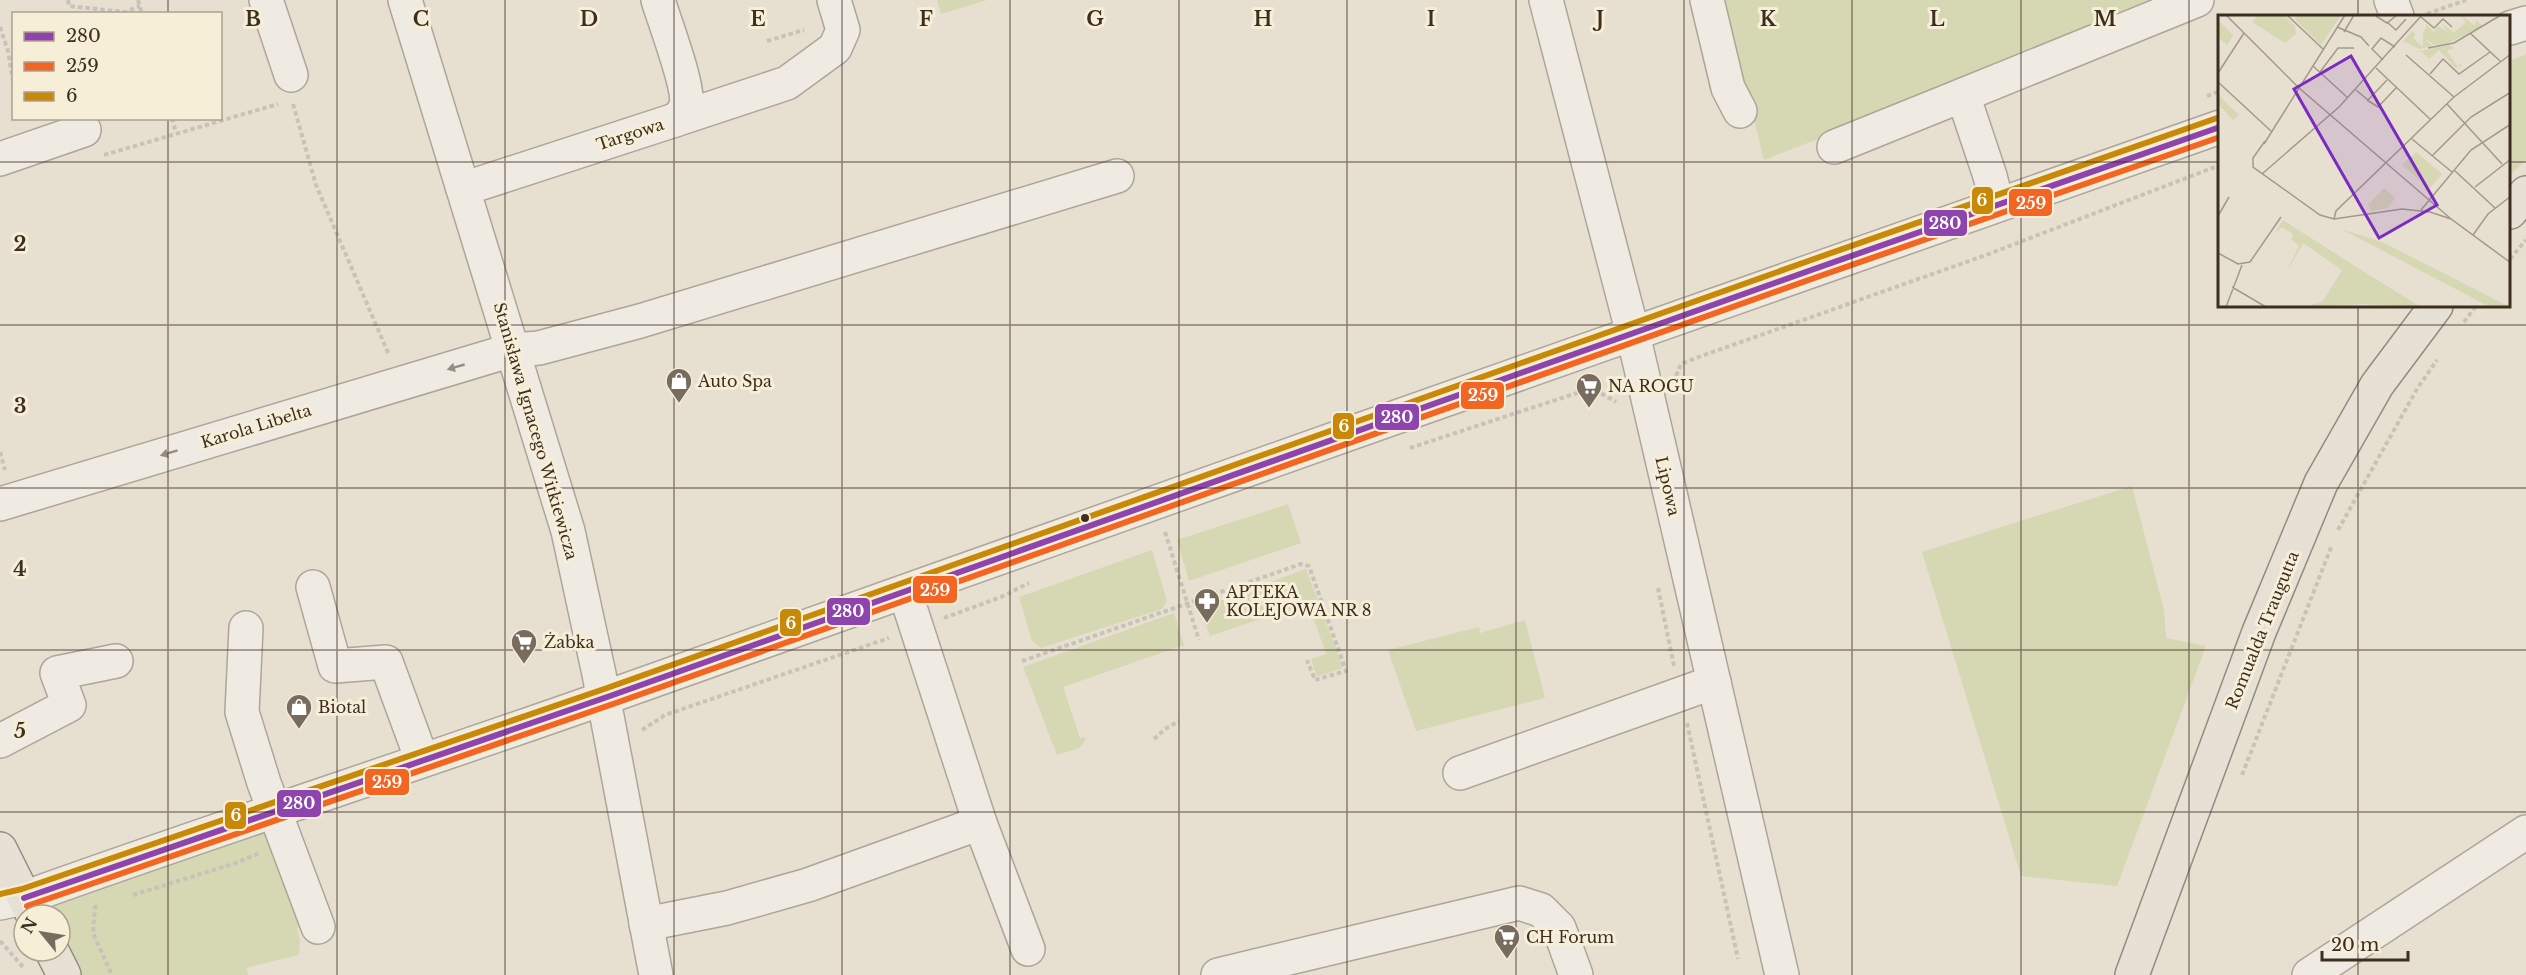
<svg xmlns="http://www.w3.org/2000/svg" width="2526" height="975" font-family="'Libre Baskerville',serif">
	<rect width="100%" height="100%" fill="#e7e0d1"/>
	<!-- green -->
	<g fill="#d6d7b3">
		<polygon points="937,0 987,0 941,14"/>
		<polygon points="1724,0 2177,0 1764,160"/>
		<polygon points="2526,54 2526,160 2510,175 2510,61"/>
		<polygon points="2132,486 2164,610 2166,638 2206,646 2117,886 2021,876 1922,552"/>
		<polygon points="1288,504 1301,543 1189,581 1177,540"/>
		<polygon points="1152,550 1167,601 1162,609 1041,648 1032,641 1019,597"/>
		<polygon points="1306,569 1343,667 1341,669 1319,676 1316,675 1311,659 1326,654 1308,603 1210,636 1200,608"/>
		<polygon points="1174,613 1184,645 1063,687 1080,738 1085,737 1085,741 1079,748 1057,755 1023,667"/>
		<polygon points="1525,620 1545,698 1416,731 1388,650 1479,627 1480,633"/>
		<polygon points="260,817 303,919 297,928 300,941 299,955 253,966 247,968 248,975 64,975 60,951 60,915 33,915 82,877"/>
	</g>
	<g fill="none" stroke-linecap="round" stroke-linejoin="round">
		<!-- minor casing -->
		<g stroke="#ada599" stroke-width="36">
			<g id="minor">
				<polyline points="266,0 291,75"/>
				<polyline points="405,0 568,531 599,674 656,975"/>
				<polyline points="1546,0 1633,334 1782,975"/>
				<polyline points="1707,0 1728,88 1740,111"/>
				<polyline points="2391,0 2397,16"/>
				<polyline points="2510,28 2526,23"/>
				<polyline points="1963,95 2197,0"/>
				<polyline points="675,120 787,83 835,48 843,30 834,0"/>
				<polyline points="1834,147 1963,95 1990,176 1997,204"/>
				<polyline points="0,159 84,130"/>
				<path d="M463 189 675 120C680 116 685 111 686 105 690 88 664 20 658 0"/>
				<polyline points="0,504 512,350 539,348 640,321 1117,176"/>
				<polyline points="313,587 335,666 386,662 422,760"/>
				<polyline points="905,592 980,823 1028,949"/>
				<polyline points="246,628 242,712 264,783 318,927"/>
				<polyline points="0,741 69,705 57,673 116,661"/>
				<polyline points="1460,773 1714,682"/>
				<path d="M0 903 24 898C218 828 415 765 610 696 1147 508 1682 312 2220 127"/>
				<polyline points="646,924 727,908 808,885 980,823"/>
				<polyline points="1218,975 1519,903 1541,910 1559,928 1576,975"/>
				<polyline points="2309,975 2526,832"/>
			</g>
		</g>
		<!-- major casing -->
		<g stroke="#928b80" stroke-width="36">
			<g id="major">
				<polyline points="2510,212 2526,193"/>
				<polyline points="0,849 33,915"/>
				<polyline points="52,951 64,975"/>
				<polyline points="2132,975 2259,632 2321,483 2377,385 2436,306"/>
			</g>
		</g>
		<!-- path -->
		<g stroke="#c8c2b9" stroke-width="4" stroke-dasharray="4.5 3" stroke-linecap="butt">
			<polyline points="68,0 69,6 124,12"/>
			<polyline points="138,0 142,14"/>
			<polyline points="123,13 140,6"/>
			<polyline points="2427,14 2466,0"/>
			<polyline points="0,27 8,51 14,87"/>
			<polyline points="767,41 804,30"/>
			<polyline points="2207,96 2220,91"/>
			<polyline points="293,104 316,185 389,355"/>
			<polyline points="172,118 176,133"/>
			<polyline points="104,155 278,104"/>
			<polyline points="2510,259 2526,240"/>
			<polyline points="2464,322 2476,306"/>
			<polyline points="1676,376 1681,364 1696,358 1986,255 2220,165"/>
			<polyline points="1410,448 1592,388 1616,402"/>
			<polyline points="0,452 5,470"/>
			<polyline points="2338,530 2417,389 2437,360"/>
			<polyline points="1165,532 1199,640"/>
			<polyline points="1658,588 1674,666"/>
			<polyline points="944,618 1001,597 1029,583"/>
			<polyline points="1022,661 1301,564 1309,566 1346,671 1315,680 1307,660"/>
			<polyline points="1687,723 1738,959"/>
			<polyline points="642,730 665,715 889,638"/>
			<polyline points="1154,739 1165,729 1179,721"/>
			<polyline points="2242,775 2332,545"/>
			<polyline points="133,895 233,864 260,853"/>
			<polyline points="97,906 95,907 93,933 112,975"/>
			<polyline points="0,941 23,967"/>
		</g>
		<!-- minor -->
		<use href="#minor" stroke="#efebe3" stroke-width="33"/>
		<!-- major -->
		<use href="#major" stroke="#e6e1d4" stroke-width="33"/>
		<!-- bus-1 casing -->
		<g stroke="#f7eed8" stroke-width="10">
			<polyline id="bus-1" points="24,898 610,696 1817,268 2220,127"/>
		</g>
		<!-- bus-2 casing -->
		<g stroke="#f7eed8" stroke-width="10">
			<polyline id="bus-2" points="27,906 613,704 1820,276 2220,137"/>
		</g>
		<!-- bus-3 casing -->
		<g stroke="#f7eed8" stroke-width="10">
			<polyline id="bus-3" points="0,894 22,889 607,688 1814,259 2217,118"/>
		</g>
		<!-- bus-1 -->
		<use href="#bus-1" stroke="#8e44ad" stroke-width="6"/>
		<!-- bus-2 -->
		<use href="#bus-2" stroke="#f26522" stroke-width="6"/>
		<!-- bus-3 -->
		<use href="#bus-3" stroke="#c88808" stroke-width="6"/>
	</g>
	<!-- one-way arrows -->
	<defs><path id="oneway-solid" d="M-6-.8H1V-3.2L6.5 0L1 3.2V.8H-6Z" transform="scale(1.5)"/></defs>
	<g fill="#968c82">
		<use href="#oneway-solid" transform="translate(456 367) rotate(164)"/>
		<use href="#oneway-solid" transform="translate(169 453) rotate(163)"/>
	</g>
	<!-- grid -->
	<path fill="none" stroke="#3d2e20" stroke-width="1.5" stroke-opacity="0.55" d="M168 0V14M337 0V975M505 0V975M674 0V975M842 0V975M1010 0V975M1179 0V975M1347 0V975M1516 0V975M1684 0V975M1852 0V975M2021 0V975M2189 0V975M2358 0V16M168 118V975M0 162H2220M2510 162H2526M2358 306V975M0 325H2526M0 488H2526M0 650H2526M0 812H2526"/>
	<!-- icons -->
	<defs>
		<g id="shop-pin" transform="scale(1.35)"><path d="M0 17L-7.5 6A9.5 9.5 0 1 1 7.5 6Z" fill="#786c5e" stroke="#f7eed8"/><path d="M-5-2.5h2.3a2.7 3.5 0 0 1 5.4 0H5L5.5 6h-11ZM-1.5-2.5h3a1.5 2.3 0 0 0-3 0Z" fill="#fff"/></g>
		<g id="supermarket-pin" transform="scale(1.35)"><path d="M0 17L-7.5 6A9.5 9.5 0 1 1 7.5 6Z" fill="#786c5e" stroke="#f7eed8"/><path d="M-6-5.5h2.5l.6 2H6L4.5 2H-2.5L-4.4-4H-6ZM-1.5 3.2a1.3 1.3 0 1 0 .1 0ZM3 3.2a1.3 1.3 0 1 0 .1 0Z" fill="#fff"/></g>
		<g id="pharmacy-pin" transform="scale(1.35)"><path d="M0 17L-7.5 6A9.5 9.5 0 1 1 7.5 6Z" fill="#786c5e" stroke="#f7eed8"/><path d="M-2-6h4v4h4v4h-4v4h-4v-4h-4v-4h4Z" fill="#fff"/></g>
	</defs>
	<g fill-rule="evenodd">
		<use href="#shop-pin" x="679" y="381"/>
		<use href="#supermarket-pin" x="1589" y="386"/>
		<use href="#pharmacy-pin" x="1207" y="601"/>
		<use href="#supermarket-pin" x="524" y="642"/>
		<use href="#shop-pin" x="299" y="707"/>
		<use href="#supermarket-pin" x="1507" y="937"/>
	</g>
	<!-- markers -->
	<circle fill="#3d2e20" stroke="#f7eed8" stroke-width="2" cx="1085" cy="518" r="5"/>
	<g text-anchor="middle" stroke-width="6" stroke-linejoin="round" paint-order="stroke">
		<!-- street labels -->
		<g font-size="16" fill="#3d2e20" stroke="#f7eed8">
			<text transform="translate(630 134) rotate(-18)" y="6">Targowa</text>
			<text transform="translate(256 426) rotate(-17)" y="6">Karola Libelta</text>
			<text transform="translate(536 431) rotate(74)" y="6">Stanisława Ignacego Witkiewicza</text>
			<text transform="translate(1668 486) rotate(77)" y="6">Lipowa</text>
			<text transform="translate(2262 630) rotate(-68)" y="6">Romualda Traugutta</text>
		</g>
		<!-- poi labels -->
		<g font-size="16" fill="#3d2e20" stroke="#f7eed8" text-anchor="start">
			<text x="698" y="387">Auto Spa</text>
			<text x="1608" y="392">NA ROGU</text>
			<text x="1226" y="598">APTEKA<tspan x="1226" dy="18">KOLEJOWA NR 8</tspan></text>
			<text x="544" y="648">Żabka</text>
			<text x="318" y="713">Biotal</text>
			<text x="1526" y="943">CH Forum</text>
		</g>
	</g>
	<!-- overview -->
	<g transform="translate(2218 15)">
		<rect width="292" height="292" fill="#e7e0d1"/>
		<path d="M40 0H65L77 11 78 19 67 28 34 7ZM81 0H123L103 30 77 4ZM243 0 257 11 258 5 265 11 229 29 216 30 206 22 214 31 201 34 185 26 194 16 198 19 195 23 205 32V18L209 10 216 17 220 11 231 18 223 8 236 18 248 7ZM0 5 15 20 9 30 0 22ZM230 30 236 33 229 36 240 52 242 49 244 51 237 53 221 35 211 44 204 37H198ZM0 80 21 100 15 105 0 89ZM198 137 224 159 212 173 184 150ZM166 173 177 183 170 193 153 196 150 190ZM65 205 143 255 203 292 144 289 88 292 105 286 124 255 85 228 66 262 81 231 73 224 75 219 64 212 57 218ZM123 214 164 227 292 292H272Z" fill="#d6d7b3"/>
		<path fill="none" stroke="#a3998a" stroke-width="1.5" d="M8 0 81 73 232 203M69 0 105 34M158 1 169 8 179 0M203 2 216 13 225 4 234 12M170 8 178 15 188 4M119 12 143 22 151 31M126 17 136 0M252 18 282 46M210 33 236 28 283 0M188 40 236 82M165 45 154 34 163 23 177 32M95 51 130 83M158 53 213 105M102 57 120 33H136M0 58 26 18M212 59 225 44 241 59 272 37M0 67 53 116M138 75 150 85 169 65M149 85 160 92 178 73M229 89 284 149M194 124 234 157M47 126 35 143V152L102 200 116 204 184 194 212 197 233 204 293 248M46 129 127 0M214 141 253 102 293 77M236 155 277 193M44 159 121 92 204 0M257 172 293 144M203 195 253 135 293 109M0 201 11 182M116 204 118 196 236 82 293 39M255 220 270 199 293 181M0 238 20 249 32 247 63 202M14 272 48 292M8 292 24 250"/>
		<path fill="#7b2cbf" fill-opacity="0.15" stroke="#7b2cbf" stroke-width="3" d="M133 41 219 190 161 223 76 74Z"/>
		<rect width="292" height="292" fill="none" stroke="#3d2e20" stroke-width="3"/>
	</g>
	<g font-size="20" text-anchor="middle" font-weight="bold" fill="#3d2e20" stroke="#f7eed8" stroke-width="6" stroke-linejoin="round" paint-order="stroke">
		<text x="253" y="26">B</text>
		<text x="421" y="26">C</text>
		<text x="589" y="26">D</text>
		<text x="758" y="26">E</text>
		<text x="926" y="26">F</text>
		<text x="1095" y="26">G</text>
		<text x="1263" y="26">H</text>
		<text x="1431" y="26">I</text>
		<text x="1600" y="26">J</text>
		<text x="1768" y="26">K</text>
		<text x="1937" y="26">L</text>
		<text x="2105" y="26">M</text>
		<text x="20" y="251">2</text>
		<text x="20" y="413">3</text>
		<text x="20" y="576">4</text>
		<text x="20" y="738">5</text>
	</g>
	<g stroke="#f7eed8" stroke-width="2">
		<rect x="1971" y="186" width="23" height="29" rx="6" fill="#c88808"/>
		<rect x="2008" y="188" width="45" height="29" rx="6" fill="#f26522"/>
		<rect x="1923" y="209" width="45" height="28" rx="6" fill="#8e44ad"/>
		<rect x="1460" y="381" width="45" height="29" rx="6" fill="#f26522"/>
		<rect x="1374" y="403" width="46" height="28" rx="6" fill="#8e44ad"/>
		<rect x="1332" y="412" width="23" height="28" rx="6" fill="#c88808"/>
		<rect x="912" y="575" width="46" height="29" rx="6" fill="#f26522"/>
		<rect x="826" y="597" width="45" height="29" rx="6" fill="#8e44ad"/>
		<rect x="779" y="608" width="23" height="29" rx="6" fill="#c88808"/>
		<rect x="364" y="768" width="46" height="28" rx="6" fill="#f26522"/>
		<rect x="276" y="789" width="46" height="29" rx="6" fill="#8e44ad"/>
		<rect x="224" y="801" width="23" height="29" rx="6" fill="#c88808"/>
	</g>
	<g font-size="16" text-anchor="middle" font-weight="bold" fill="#fff">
		<text x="1982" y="206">6</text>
		<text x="2031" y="209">259</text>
		<text x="1945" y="229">280</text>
		<text x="1483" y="401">259</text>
		<text x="1397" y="423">280</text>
		<text x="1344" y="432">6</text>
		<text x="935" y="596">259</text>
		<text x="848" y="617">280</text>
		<text x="791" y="629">6</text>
		<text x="387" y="788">259</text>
		<text x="299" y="809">280</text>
		<text x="236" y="821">6</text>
	</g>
	<!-- legend -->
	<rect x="12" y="12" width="210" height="108" fill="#f7eed8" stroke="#ada18e" stroke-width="1.5"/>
	<rect x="24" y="32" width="30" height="9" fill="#8e44ad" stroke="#ada18e" stroke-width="1.5"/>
	<text x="66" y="42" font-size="18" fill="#3d2e20">280</text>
	<rect x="24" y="62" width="30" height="9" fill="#f26522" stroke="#ada18e" stroke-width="1.5"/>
	<text x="66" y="72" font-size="18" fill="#3d2e20">259</text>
	<rect x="24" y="92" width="30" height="9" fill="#c88808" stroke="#ada18e" stroke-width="1.5"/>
	<text x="66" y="102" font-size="18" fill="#3d2e20">6</text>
	<!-- north arrow -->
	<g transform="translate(42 933) rotate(300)"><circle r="28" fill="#f7eed8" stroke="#ada18e" stroke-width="1.5"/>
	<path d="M0-4.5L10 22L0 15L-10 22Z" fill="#786c5e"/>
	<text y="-9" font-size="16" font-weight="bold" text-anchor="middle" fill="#3d2e20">N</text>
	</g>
	<!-- scale -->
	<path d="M2322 951v9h86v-9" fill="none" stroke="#3d2e20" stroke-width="3"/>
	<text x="2331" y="951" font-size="18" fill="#3d2e20" stroke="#f7eed8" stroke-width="4.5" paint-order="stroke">20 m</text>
</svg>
